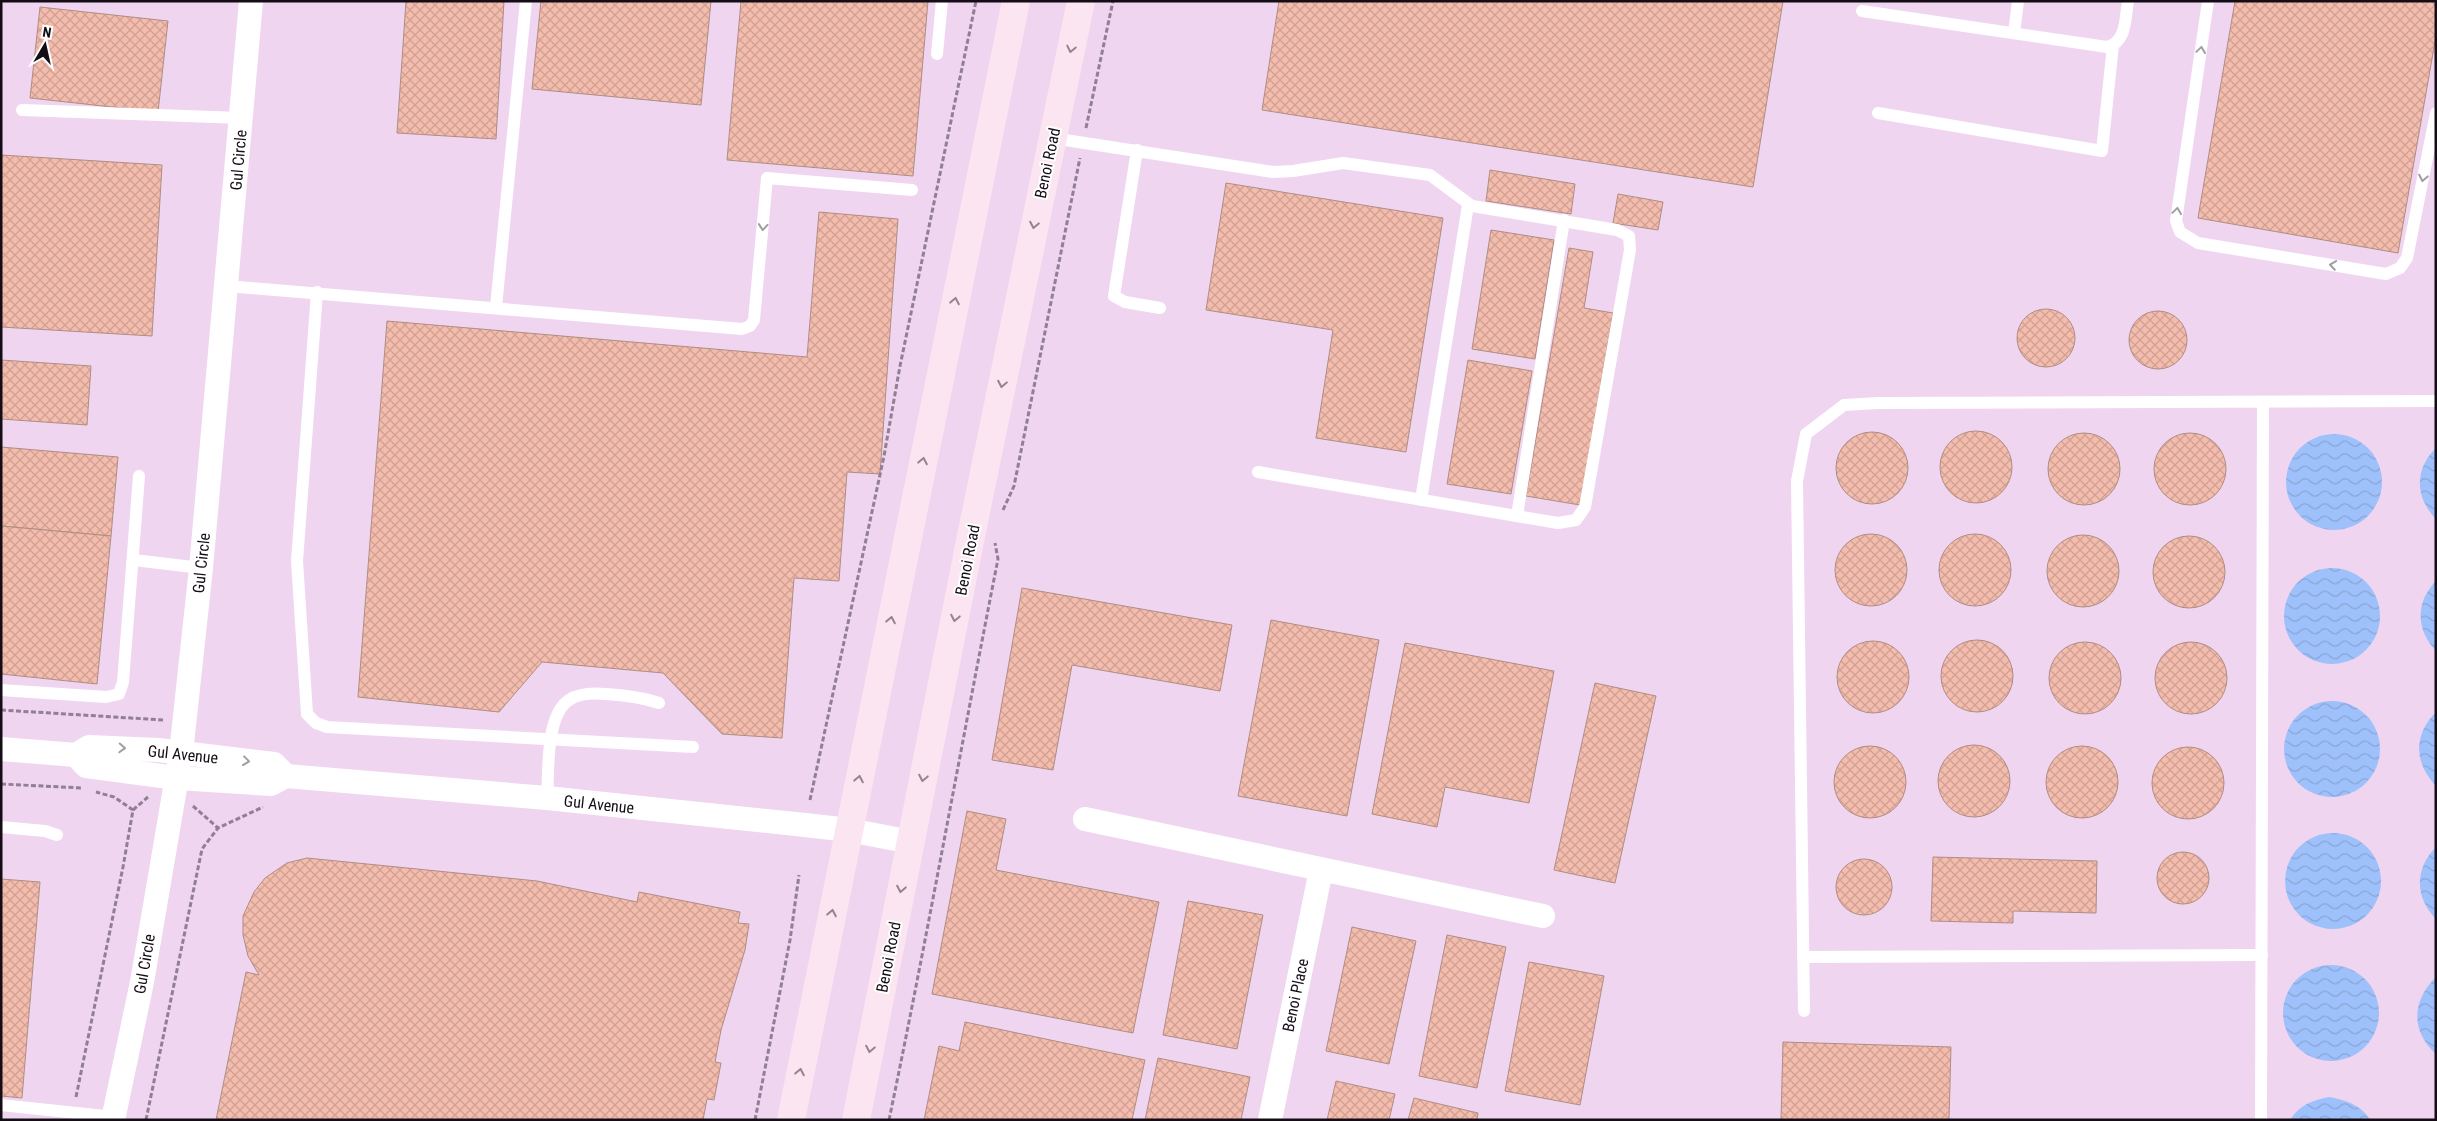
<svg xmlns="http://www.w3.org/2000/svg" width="2437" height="1121" font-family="'Roboto Condensed',sans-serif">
	<defs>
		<pattern id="water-waves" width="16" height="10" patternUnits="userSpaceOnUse" patternTransform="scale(1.25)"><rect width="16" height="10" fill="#9fc1fb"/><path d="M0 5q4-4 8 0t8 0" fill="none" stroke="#88a5d6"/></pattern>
		<pattern id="building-cross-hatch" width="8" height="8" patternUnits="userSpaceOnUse" patternTransform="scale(1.25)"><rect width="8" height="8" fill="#f4bcad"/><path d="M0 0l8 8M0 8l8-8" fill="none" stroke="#d0a094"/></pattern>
	</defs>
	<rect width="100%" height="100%" fill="#efd5f0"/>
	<!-- water -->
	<g fill="url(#water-waves)">
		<circle cx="2334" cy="482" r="48"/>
		<path d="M2436 448V519C2415 498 2414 469 2436 448Z"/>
		<circle cx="2332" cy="616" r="48"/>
		<path d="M2436 581V651C2416 630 2415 602 2436 581Z"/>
		<circle cx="2332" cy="749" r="48"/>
		<path d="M2436 712V786C2414 763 2413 735 2436 712Z"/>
		<circle cx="2333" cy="881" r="48"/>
		<path d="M2436 847V919C2415 898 2414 869 2436 847Z"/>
		<circle cx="2331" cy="1013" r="48"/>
		<path d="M2436 977V1054C2410 1031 2412 1000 2436 977Z"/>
		<path d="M2329 1097C2346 1100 2361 1105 2370 1120H2290C2299 1105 2313 1100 2329 1097Z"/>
	</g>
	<!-- building -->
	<g fill="url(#building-cross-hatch)" stroke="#b08d83">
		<polygon points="406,1 504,1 496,139 397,133"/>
		<polygon points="541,1 711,1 701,105 532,89"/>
		<polygon points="741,1 928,1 913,176 727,160"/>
		<polygon points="1279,1 1783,1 1753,187 1262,110"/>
		<polygon points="2235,1 2436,1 2436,36 2398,253 2198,218"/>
		<polygon points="40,7 168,21 158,112 30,98"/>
		<polygon points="1,155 162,165 152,336 1,327"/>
		<polygon points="1490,170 1575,184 1571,214 1486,201"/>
		<polygon points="1226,183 1443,218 1406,452 1316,438 1333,330 1206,310"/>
		<polygon points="1618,194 1663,202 1658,230 1613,223"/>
		<polygon points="819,212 898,219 880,474 847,472 839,581 794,578 782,738 722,734 663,673 542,662 499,712 358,697 387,321 807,357"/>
		<polygon points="1491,230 1554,240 1535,359 1472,349"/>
		<polygon points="1569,248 1593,252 1584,308 1613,313 1580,505 1526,496"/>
		<circle cx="2046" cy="338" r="29"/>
		<circle cx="2158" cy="340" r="29"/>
		<polygon points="1,360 91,366 87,425 1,419"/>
		<polygon points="1468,360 1532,371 1511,494 1447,484"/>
		<circle cx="1976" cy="467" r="36"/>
		<circle cx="1872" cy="468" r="36"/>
		<circle cx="2190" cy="469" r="36"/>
		<circle cx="2084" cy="469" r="36"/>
		<polygon points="1,447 118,457 111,536 1,526"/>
		<polygon points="1,526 111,536 97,684 1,674"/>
		<circle cx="1975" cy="570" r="36"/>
		<circle cx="1871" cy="570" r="36"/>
		<circle cx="2083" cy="571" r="36"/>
		<circle cx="2189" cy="572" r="36"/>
		<polygon points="1022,588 1232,625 1220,691 1072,665 1053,770 992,760"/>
		<polygon points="1271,620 1379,640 1347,816 1238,796"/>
		<circle cx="1977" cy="676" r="36"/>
		<circle cx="1873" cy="677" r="36"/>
		<circle cx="2085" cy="678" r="36"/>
		<circle cx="2191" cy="678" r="36"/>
		<polygon points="1405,643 1554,671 1529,803 1445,787 1437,827 1372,814"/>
		<polygon points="1595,683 1656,696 1615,883 1554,870"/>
		<circle cx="1974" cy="781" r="36"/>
		<circle cx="2082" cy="782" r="36"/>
		<circle cx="1870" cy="782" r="36"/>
		<circle cx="2188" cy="783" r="36"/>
		<polygon points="967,811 1006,819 996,870 1159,902 1133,1033 932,994"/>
		<circle cx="2183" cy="878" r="26"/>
		<polygon points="1933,857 2097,861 2096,913 2013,911 2013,923 1931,921"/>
		<polygon points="307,858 537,881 637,902 639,892 740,912 738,923 749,924 745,950 721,1030 715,1062 721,1063 714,1100 707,1099 703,1120 216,1120 246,972 259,975 248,956 243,935 243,916 254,892 265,878 287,863"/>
		<circle cx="1864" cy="887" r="28"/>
		<polygon points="1,879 40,882 22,1098 1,1096"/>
		<polygon points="1188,901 1263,915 1237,1049 1163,1035"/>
		<polygon points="1352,927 1416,941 1389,1064 1326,1051"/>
		<polygon points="1447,935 1506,947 1477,1088 1419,1076"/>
		<polygon points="1529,962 1604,976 1580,1105 1505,1091"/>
		<polygon points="965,1022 1145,1060 1132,1120 924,1120 939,1046 959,1051"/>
		<polygon points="1783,1042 1951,1047 1949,1120 1781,1120"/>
		<polygon points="1158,1058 1250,1077 1241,1120 1145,1120"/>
		<polygon points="1336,1081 1395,1094 1389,1120 1327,1120"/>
		<polygon points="1414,1098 1478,1113 1477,1120 1408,1120"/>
	</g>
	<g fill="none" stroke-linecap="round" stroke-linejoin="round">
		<!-- path -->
		<g stroke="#917f92" stroke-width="3" stroke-dasharray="5 2.5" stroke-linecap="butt">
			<polyline points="1086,128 1113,1"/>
			<polyline points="1003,510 1014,486 1080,158"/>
			<polyline points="1,710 163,720"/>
			<polyline points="1,784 81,788"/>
			<polyline points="810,800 884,456 900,366 976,1"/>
			<polyline points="193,806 218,828"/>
			<polyline points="133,810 148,797"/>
			<polyline points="76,1097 123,867 133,810 114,797 96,792"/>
			<polyline points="146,1120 202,849 218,828 263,807"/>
			<polyline points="755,1120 790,940 799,875"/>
			<path d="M889 1120C928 933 961 746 998 559L995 543"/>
		</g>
		<!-- service -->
		<g stroke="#fff" stroke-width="12">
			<polyline points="2208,1 2176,221 2180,232 2198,243 2386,274 2400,268 2407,258 2436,113"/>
			<path d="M1862 11 2107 47C2127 42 2125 18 2128 1"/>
			<polyline points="2014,33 2018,1"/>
			<polyline points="937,54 942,1"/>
			<polyline points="22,110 241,118"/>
			<polyline points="1878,113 2102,151 2113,45"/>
			<polyline points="1052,138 1273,172 1293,171 1343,163 1430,175 1472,206 1617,230 1629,236 1630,250 1585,507 1576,520 1558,523 1258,472"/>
			<polyline points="1137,150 1114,296 1125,302 1160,308"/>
			<polyline points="227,286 742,329 750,326 754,320 767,178 912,190"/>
			<polyline points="317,292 297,561 307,714 316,723 327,727 693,747"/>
			<polyline points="496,307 526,1"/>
			<polyline points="1421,500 1468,205"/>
			<polyline points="1517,516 1564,220"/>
			<polyline points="134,560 201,568"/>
			<polyline points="1,690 106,697 119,694 123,682 139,476"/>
			<path d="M547 798C549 772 545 716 569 700 579 693 595 693 606 694 625 695 641 697 659 703"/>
			<polyline points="1,827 45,831 57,835"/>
			<polyline points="1803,957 2262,955"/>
			<polyline points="1804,1011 1797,481 1806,434 1844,405 1878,403 2436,401"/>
			<polyline points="1,1105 114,1117"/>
			<polyline points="2261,1120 2263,402"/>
		</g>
		<!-- minor -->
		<g stroke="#fff" stroke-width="24">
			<polyline points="1,749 76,755 89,747 158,750 274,764 286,776"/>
			<polyline points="76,755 86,766 177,778 271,784 286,776 547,798 805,825 849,830 911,842"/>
			<polyline points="1085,819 1543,916"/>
			<polyline points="113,1120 142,982 181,753 201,568 251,1"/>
			<polyline points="1270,1120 1321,870"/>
		</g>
		<!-- secondary -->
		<g stroke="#fbe5f0" stroke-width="28">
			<polyline points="791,1120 1016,1"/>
			<polyline points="856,1120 971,536 1081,1"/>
		</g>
	</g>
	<!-- one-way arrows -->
	<defs><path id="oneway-chevron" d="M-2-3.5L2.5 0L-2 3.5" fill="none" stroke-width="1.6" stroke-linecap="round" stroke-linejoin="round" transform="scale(1.25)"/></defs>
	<g stroke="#94848e">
		<use href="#oneway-chevron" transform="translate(1071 49) rotate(102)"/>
		<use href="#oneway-chevron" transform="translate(1034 225) rotate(101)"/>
		<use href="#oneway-chevron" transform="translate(955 301) rotate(-79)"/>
		<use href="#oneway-chevron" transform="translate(1002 384) rotate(101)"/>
		<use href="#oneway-chevron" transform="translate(923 461) rotate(-79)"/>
		<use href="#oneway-chevron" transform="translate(955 618) rotate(101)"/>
		<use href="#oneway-chevron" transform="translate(891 620) rotate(-79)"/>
		<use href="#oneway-chevron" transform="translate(923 778) rotate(101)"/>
		<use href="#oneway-chevron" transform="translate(859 779) rotate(-79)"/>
		<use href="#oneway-chevron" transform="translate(901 889) rotate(101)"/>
		<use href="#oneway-chevron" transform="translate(832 913) rotate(-79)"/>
		<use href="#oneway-chevron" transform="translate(870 1049) rotate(101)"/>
		<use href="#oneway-chevron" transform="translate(800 1072) rotate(-79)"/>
	</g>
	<g stroke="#a19ea2">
		<use href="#oneway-chevron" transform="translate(2201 50) rotate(-82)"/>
		<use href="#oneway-chevron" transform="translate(2423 178) rotate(101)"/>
		<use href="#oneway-chevron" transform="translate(2177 211) rotate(-82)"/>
		<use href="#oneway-chevron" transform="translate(763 227) rotate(95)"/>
		<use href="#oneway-chevron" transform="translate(2333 265) rotate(-171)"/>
		<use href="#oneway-chevron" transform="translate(122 748) rotate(3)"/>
		<use href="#oneway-chevron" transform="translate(246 761) rotate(7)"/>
	</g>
	<g text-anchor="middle" stroke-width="4" stroke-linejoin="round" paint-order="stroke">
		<!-- street labels -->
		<g font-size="16" fill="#150d16" stroke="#fff">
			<text transform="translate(238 160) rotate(-85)" y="6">Gul Circle</text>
			<text transform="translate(1047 163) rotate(-78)" y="6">Benoi Road</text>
			<text transform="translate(967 560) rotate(-79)" y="6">Benoi Road</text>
			<text transform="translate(201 563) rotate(-84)" y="6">Gul Circle</text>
			<text transform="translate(183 754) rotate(6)" y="6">Gul Avenue</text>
			<text transform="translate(599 804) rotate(6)" y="6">Gul Avenue</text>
			<text transform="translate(888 957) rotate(-79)" y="6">Benoi Road</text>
			<text transform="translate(144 964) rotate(-80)" y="6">Gul Circle</text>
			<text transform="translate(1295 995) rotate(-78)" y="6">Benoi Place</text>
		</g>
	</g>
	<!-- border -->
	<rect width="2437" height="1121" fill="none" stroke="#150d16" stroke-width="5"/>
	<!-- north arrow -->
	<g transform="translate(45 45) rotate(9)" stroke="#ffffff" stroke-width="4" paint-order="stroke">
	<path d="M0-4L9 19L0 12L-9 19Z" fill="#150d16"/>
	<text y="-8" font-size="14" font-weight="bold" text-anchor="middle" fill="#150d16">N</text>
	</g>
</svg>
